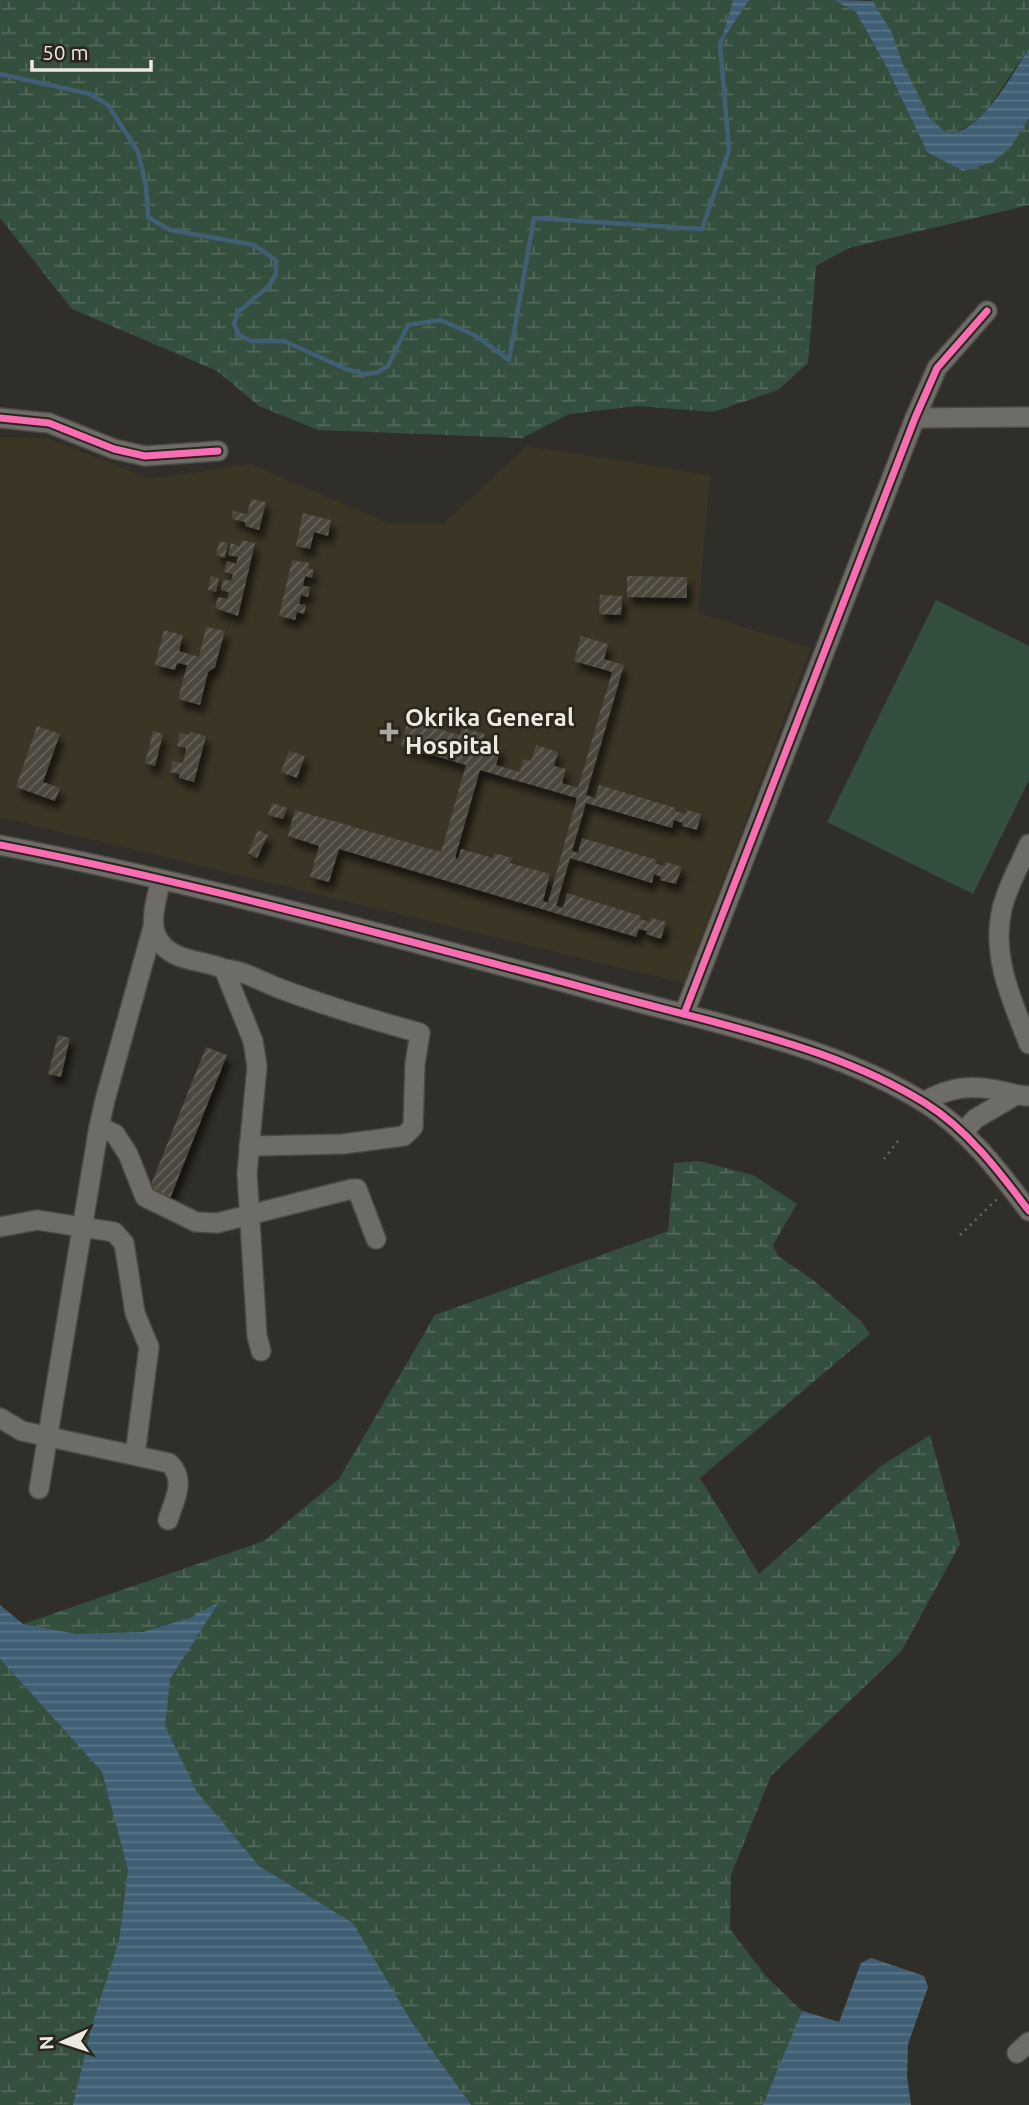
<svg xmlns="http://www.w3.org/2000/svg" width="1029" height="2105" font-family="Ubuntu,sans-serif">
	<defs>
		<pattern id="wetland-marsh" width="20" height="14" patternUnits="userSpaceOnUse" patternTransform="scale(1.75)"><rect width="20" height="14" fill="#354f3e"/><path d="M1 5h8M5 5V1M11 12h8M15 12V8" fill="none" stroke="#52685a"/></pattern>
		<pattern id="water-rules" width="6" height="5" patternUnits="userSpaceOnUse" patternTransform="scale(1.75)"><rect width="6" height="5" fill="#405f74"/><path d="M0 2.5h6" fill="none" stroke="#5c7688"/></pattern>
		<pattern id="building-hatch" width="6" height="6" patternUnits="userSpaceOnUse" patternTransform="scale(1.75)"><rect width="6" height="6" fill="#4c473e"/><path d="M-1 1l2-2M0 6l6-6M5 7l2-2" fill="none" stroke="#66625a"/></pattern>
		<filter id="shadow"><feDropShadow dx="4.5" dy="8" stdDeviation="3.5" flood-color="#0009"/></filter>
	</defs>
	<rect width="100%" height="100%" fill="#302e28"/>
	<!-- built -->
	<polygon fill="#3b3525" points="0,437 47,438 151,479 251,464 390,524 443,524 527,446 710,475 698,613 811,648 684,983 0,817"/>
	<!-- wetland -->
	<g fill="url(#wetland-marsh)">
		<polygon points="0,0 733,0 721,41 747,3 751,0 834,0 856,12 888,70 927,152 1011,147 1029,118 1029,205 849,248 816,266 808,363 778,390 713,412 637,406 569,414 522,438 318,430 259,406 217,371 72,309 0,218"/>
		<path d="M872 0H1029V48L987 110 972 124 956 132H945C939 127 933 122 929 116 905 80 897 35 872 0Z"/>
		<polygon points="699,1161 753,1175 797,1204 773,1245 778,1256 813,1280 860,1320 870,1334 700,1478 759,1574 881,1466 930,1435 960,1544 901,1652 771,1776 731,1875 730,1929 766,1976 802,2011 840,2022 861,1963 871,1958 924,1976 928,1987 908,2044 907,2077 911,2105 288,2105 23,1624 264,1541 339,1479 435,1315 668,1231 674,1163"/>
		<polygon points="0,1659 102,1772 128,1870 232,2105 0,2105"/>
	</g>
	<!-- pitch -->
	<polygon fill="#354f3e" points="936,600 1029,646 1029,780 973,894 827,822"/>
	<!-- water -->
	<g fill="url(#water-rules)">
		<polygon points="733,0 751,0 747,3 720,44"/>
		<path d="M834 0 873 1 891 31 903 64 929 117 945 132C948 132 952 133 956 132 984 126 1014 72 1029 48V118L1011 147 993 162 963 171 927 152 888 70 856 12Z"/>
		<polygon points="219,1602 170,1679 165,1726 197,1792 260,1867 353,1923 411,2021 471,2105 73,2105 92,2025 119,1941 128,1870 102,1772 0,1659 0,1605 23,1624 76,1634 143,1632 190,1618"/>
		<polygon points="871,1958 924,1976 928,1987 908,2044 907,2077 911,2105 763,2105 802,2011 839,2022 861,1963"/>
	</g>
	<g fill="none" stroke-linecap="round" stroke-linejoin="round">
		<!-- stream -->
		<polyline stroke="#405f74" stroke-width="4.5" points="0,74 90,94 108,105 138,152 146,186 148,217 170,230 254,245 276,260 276,274 268,287 238,312 234,324 239,335 251,341 284,341 346,369 363,374 376,373 388,366 408,325 441,320 476,336 509,360 534,218 702,229 729,150 720,44 722,39"/>
	</g>
	<!-- building -->
	<g fill="url(#building-hatch)" fill-rule="evenodd" filter="url(#shadow)">
		<polygon points="251,499 266,502 259,530 245,526 245,522 232,519 233,511 247,514"/>
		<polygon points="303,513 331,520 328,536 314,532 310,549 296,546"/>
		<polygon points="242,540 255,543 238,616 215,608 218,597 227,599 229,592 221,590 223,579 231,581 233,574 224,572 227,561 236,564 238,557 228,555 231,543 240,546"/>
		<polygon points="219,541 228,543 225,558 216,555"/>
		<polygon points="292,560 309,563 308,568 314,570 312,578 305,576 303,586 310,587 308,597 301,595 299,604 306,605 304,614 297,612 295,620 279,616"/>
		<polygon points="211,576 219,578 216,592 208,590"/>
		<polygon points="627,576 687,577 687,598 627,597"/>
		<polygon points="600,595 622,596 621,615 599,614"/>
		<polygon points="206,627 225,631 215,667 208,672 200,705 178,699 187,665 177,663 175,670 155,665 164,630 183,635 179,651 199,657"/>
		<path d="M581 636 608 644 604 659 624 665 586 795 595 798 599 785 676 808 675 811 686 814 687 810 701 814 697 830 682 826 683 823 674 820 672 828 586 803 572 851 578 853 582 838 657 860 656 864 665 866 666 862 682 867 676 884 660 880 661 877 654 874 652 883 570 858 556 906 563 908 567 893 641 916 640 919 650 922 651 918 666 922 661 939 646 934 647 931 639 929 636 937 339 849 329 882 310 877 319 846 288 836 295 810 441 852 466 765 401 746 408 720 460 735 462 728 485 734 482 743 501 748 496 765 520 772 523 759 531 761 536 745 558 752 554 766 566 769 562 783 578 788 612 672 574 661ZM480 770 577 798 548 903 543 901 550 874 510 863 512 858 494 853 493 858 461 849 458 859 455 858Z"/>
		<polygon points="37,726 60,734 43,782 60,788 55,801 16,787"/>
		<polygon points="153,731 163,734 155,766 145,763"/>
		<polygon points="191,732 206,736 194,782 179,778 180,774 170,772 173,761 183,763 186,748 177,746 180,733 190,735"/>
		<polygon points="289,751 305,756 297,778 281,772"/>
		<polygon points="272,803 287,808 283,819 268,815"/>
		<polygon points="258,830 268,835 257,858 248,853"/>
		<polygon points="58,1035 70,1038 61,1077 48,1074"/>
		<polygon points="206,1047 227,1055 169,1201 148,1192"/>
	</g>
	<g fill="none" stroke-linecap="round" stroke-linejoin="round">
		<!-- minor casing -->
		<g stroke="#4a4943" stroke-width="22">
			<g id="minor">
				<polyline points="0,418 49,423 114,449 145,456 218,451"/>
				<polyline points="915,418 1029,417"/>
				<path d="M1029 844C1020 865 1007 887 1002 909 991 956 1012 1001 1029 1044"/>
				<path d="M0 845C192 882 382 934 571 984 617 997 664 1009 711 1021 785 1041 859 1062 925 1103 967 1129 999 1171 1029 1211"/>
				<path d="M161 880C154 908 143 939 176 955 191 962 209 962 224 969L253 1041 257 1066 247 1173 257 1336 261 1351"/>
				<path d="M224 969C245 971 262 982 281 989 326 1006 373 1020 420 1033L415 1064 413 1127 404 1136 343 1144 249 1146"/>
				<polyline points="684,1014 915,418 937,368 987,311"/>
				<path d="M923 1102C950 1087 971 1084 1001 1091 1011 1093 1018 1096 1029 1096"/>
				<polyline points="99,1127 115,1134 128,1154 145,1197 196,1222 217,1223 352,1189 357,1189 376,1239"/>
				<polyline points="963,1133 975,1119 1014,1096"/>
				<polyline points="0,1227 37,1220 114,1232 124,1243 135,1313 149,1347 135,1455"/>
				<path d="M0 1418 22 1431 169 1463C187 1480 174 1500 168 1520"/>
				<polyline points="39,1489 98,1132 105,1100 153,927"/>
				<polyline points="1017,2053 1029,2042"/>
			</g>
		</g>
		<!-- path -->
		<g stroke="#6a6964" stroke-width="2.5" stroke-dasharray="2 5" stroke-linecap="butt">
			<polyline points="884,1159 898,1141"/>
			<polyline points="960,1235 998,1198"/>
		</g>
		<!-- minor -->
		<use href="#minor" stroke="#6e6c68" stroke-width="19"/>
		<!-- cycleway casing -->
		<g stroke="#2a261b" stroke-width="11">
			<g id="cycleway">
				<polyline points="0,418 49,423 114,449 145,456 218,451"/>
				<path d="M0 845C192 882 382 934 571 984 617 997 664 1009 711 1021 785 1041 859 1062 925 1103 967 1129 999 1171 1029 1211"/>
				<polyline points="684,1014 915,418 937,368 987,311"/>
			</g>
		</g>
		<!-- cycleway -->
		<use href="#cycleway" stroke="#f96db3" stroke-width="7"/>
	</g>
	<!-- markers -->
	<path fill="#aaa8a0" stroke="#2a261b" stroke-width="2.5" d="M385.5 721.5h7v7h7v7h-7v7h-7v-7h-7v-7h7z"/>
	<g text-anchor="middle" stroke-width="5" stroke-linejoin="round" paint-order="stroke">
		<!-- poi labels -->
		<g font-size="24" font-weight="bold" fill="#ece9e1" stroke="#2a261b" text-anchor="start">
			<text x="405" y="726">Okrika General<tspan x="405" dy="28">Hospital</tspan></text>
		</g>
	</g>
	<!-- north arrow -->
	<g transform="translate(63 2042) rotate(267)" stroke="#2a261b" stroke-width="5" paint-order="stroke">
	<path d="M0-5L12 26L0 18L-12 26Z" fill="#ece9e1"/>
	<text y="-10" font-size="19" font-weight="bold" text-anchor="middle" fill="#ece9e1">N</text>
	</g>
	<!-- scale -->
	<path d="M32 60v10h119v-10" fill="none" stroke="#ece9e1" stroke-width="3.5"/>
	<text x="42" y="60" font-size="21" fill="#ece9e1" stroke="#2a261b" stroke-width="5" paint-order="stroke">50 m</text>
</svg>
